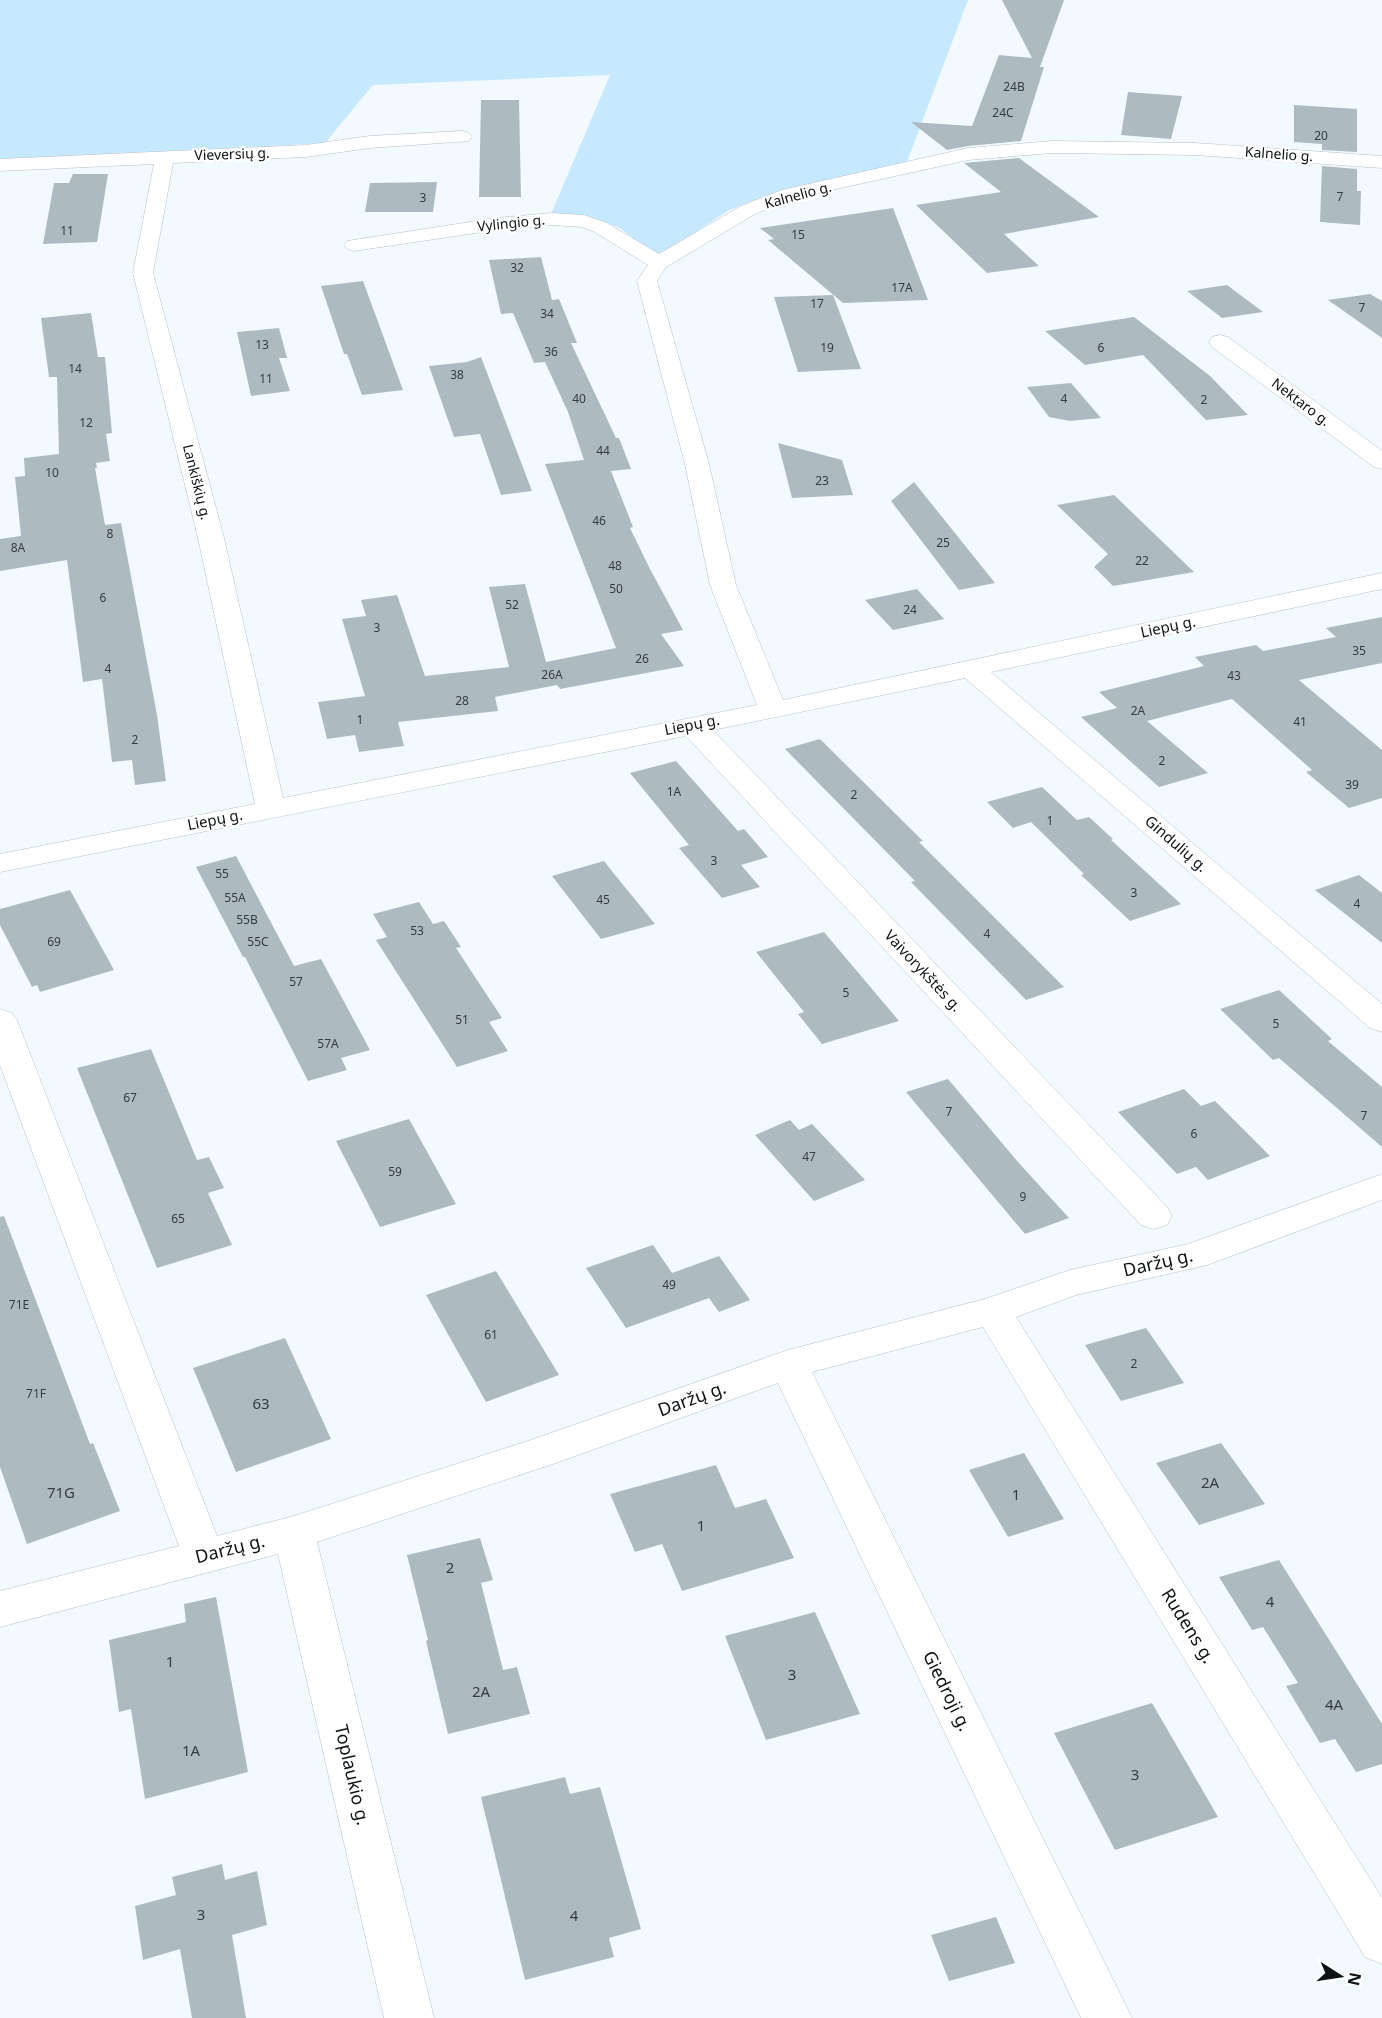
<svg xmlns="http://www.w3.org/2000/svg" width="1382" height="2018" font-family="'Noto Sans',sans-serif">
	<rect width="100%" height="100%" fill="#f2faff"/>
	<!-- green -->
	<polygon fill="#c7e9ff" points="0,0 968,0 907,162 779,191 729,210 664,253 654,255 620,228 588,216 551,214 610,75 373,85 325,143 0,160"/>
	<!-- building -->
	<g fill="#aebac2">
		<polygon points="1002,0 1064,0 1040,67 1044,67 1021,141 968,146 947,150 911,122 972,126 999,55 1032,58"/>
		<polygon points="1128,92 1182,96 1171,139 1121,135"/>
		<polygon points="481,100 519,100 521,197 479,197"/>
		<polygon points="1294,105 1357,109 1357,152 1322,150 1322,144 1294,142"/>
		<polygon points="1019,158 1099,217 1004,234 1039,266 987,273 916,205 1001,192 964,163"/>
		<polygon points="1322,166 1357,169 1357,191 1361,191 1360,225 1320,222"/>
		<polygon points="73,174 108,174 97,242 43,244 54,183 69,183"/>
		<polygon points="437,182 433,212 365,212 370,183"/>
		<polygon points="893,208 928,300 843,303 768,240 774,239 760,228"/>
		<polygon points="541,257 552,300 559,299 577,343 571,343 616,438 619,438 631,469 611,471 633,527 630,528 650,569 683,630 661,634 684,666 560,689 557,685 495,697 498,711 398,722 404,746 359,752 355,735 327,739 318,702 365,696 342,619 366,616 361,600 397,595 425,676 509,667 489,587 525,584 546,662 616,648 545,464 584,460 568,412 545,362 534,363 513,313 501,314 489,260"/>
		<polygon points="363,281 403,390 362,395 347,354 344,354 321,286"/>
		<polygon points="1227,285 1263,312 1222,318 1187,291"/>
		<polygon points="1370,294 1382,301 1382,338 1328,300"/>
		<polygon points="833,295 861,369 798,372 774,297"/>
		<polygon points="91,313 98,357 105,357 112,433 106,434 110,461 96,463 97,468 95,468 105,525 121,523 157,715 166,781 135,785 132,760 112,762 102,679 83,682 67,560 0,571 0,539 21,536 15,477 25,476 24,458 59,454 57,377 49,377 41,318"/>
		<polygon points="1134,317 1210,376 1248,415 1206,420 1143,355 1085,365 1045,331"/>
		<polygon points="279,328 287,358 279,358 290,391 251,396 237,332"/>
		<polygon points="481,357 532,491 501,495 480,434 454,437 429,366 467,362"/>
		<polygon points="1071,383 1101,418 1070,421 1049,417 1027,387"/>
		<polygon points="778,443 842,460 853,495 792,498"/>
		<polygon points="914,482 995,583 959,590 891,501"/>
		<polygon points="1114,495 1194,572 1113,586 1094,567 1108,554 1057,505"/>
		<polygon points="917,589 944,619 893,630 865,600"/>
		<polygon points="1382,617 1382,663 1299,680 1382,750 1382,798 1349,808 1306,772 1312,770 1232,699 1147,721 1208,773 1159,787 1081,717 1117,708 1099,692 1204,666 1195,657 1256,645 1263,651 1336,637 1326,628"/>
		<polygon points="820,739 923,841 919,842 1064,987 1026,1000 911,882 915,881 785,749"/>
		<polygon points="676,761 738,831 744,829 768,857 741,865 760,887 722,898 679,848 689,845 630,773"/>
		<polygon points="1042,787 1077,820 1089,817 1113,839 1111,840 1181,904 1130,921 1081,875 1084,874 1031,822 1013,828 987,802"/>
		<polygon points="236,856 294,966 321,959 370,1050 341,1058 347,1070 308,1081 245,957 243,957 196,867"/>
		<polygon points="604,861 615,875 655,924 601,939 552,876"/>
		<polygon points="1359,875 1382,893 1382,943 1315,890"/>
		<polygon points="70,890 114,970 40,992 37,985 32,987 0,925 0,909"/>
		<polygon points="419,902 433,924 444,921 461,947 456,948 502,1018 489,1022 508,1051 457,1067 376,940 387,937 373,914"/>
		<polygon points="824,932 899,1021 822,1044 798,1014 804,1012 756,952"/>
		<polygon points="1279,990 1332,1039 1328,1041 1382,1087 1382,1147 1279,1058 1273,1060 1220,1009"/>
		<polygon points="151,1049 197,1160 209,1157 224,1188 208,1193 232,1245 157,1268 77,1068"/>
		<polygon points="948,1079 1018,1162 1069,1218 1025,1234 906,1092"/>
		<polygon points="1184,1089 1201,1106 1215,1101 1270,1156 1208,1180 1196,1167 1177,1174 1118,1112"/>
		<polygon points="409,1119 456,1204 380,1227 336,1141"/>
		<polygon points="790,1120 799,1130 812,1124 865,1180 814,1201 755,1135"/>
		<polygon points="4,1216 90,1444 93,1443 120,1511 27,1544 0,1467 0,1217"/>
		<polygon points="653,1245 672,1273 719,1256 750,1300 719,1312 709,1298 626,1328 586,1268"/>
		<polygon points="496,1271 559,1375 486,1402 426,1295"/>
		<polygon points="1146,1328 1184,1383 1121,1401 1085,1345"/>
		<polygon points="285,1338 331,1439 236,1472 193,1368"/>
		<polygon points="1221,1443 1265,1504 1199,1525 1156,1463"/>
		<polygon points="1024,1453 1064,1519 1008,1537 969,1470"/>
		<polygon points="716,1465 735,1508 766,1499 794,1558 682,1591 662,1544 635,1552 610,1494"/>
		<polygon points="480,1538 493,1580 481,1583 503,1670 517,1667 530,1714 448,1734 426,1641 428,1640 407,1555"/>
		<polygon points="1279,1560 1382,1724 1382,1764 1356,1772 1335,1739 1320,1743 1286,1686 1298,1683 1263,1627 1252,1630 1219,1577"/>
		<polygon points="216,1597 248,1772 145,1799 131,1709 119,1712 109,1640 186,1622 184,1604"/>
		<polygon points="815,1612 860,1714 766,1740 725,1636"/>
		<polygon points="1152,1703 1218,1817 1115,1850 1054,1733"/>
		<polygon points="565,1777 570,1794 600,1787 641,1929 609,1938 614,1957 525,1980 481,1797"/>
		<polygon points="222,1864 225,1880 257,1871 267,1925 232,1935 246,2018 192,2018 180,1949 143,1960 135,1906 176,1895 172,1877"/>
		<polygon points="996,1917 1015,1963 949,1981 931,1935"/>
	</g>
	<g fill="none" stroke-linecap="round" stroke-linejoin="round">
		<!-- minor casing -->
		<g stroke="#b4c1c9" stroke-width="1">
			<g id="minor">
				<polygon points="463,131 469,133 472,137 469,141 370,148 306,157 173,163 153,273 224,538 283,798 757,705 710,585 685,464 637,281 648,265 593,231 581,227 552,225 496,230 354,251 347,249 344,245 347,241 496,218 552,213 584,215 607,223 659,254 741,206 782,190 968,148 1052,141 1195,143 1382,156 1382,168 1195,155 1052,153 968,160 795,198 755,214 666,267 657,281 709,464 736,585 783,700 1382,573 1382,589 991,672 1382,1004 1382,1032 1370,1028 965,678 713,730 1167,1207 1172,1216 1167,1225 1154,1229 1141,1225 686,736 0,872 0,854 255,804 198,538 133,273 154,164 0,171 0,159 306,145 370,136"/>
				<polygon points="1220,335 1228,337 1382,451 1382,469 1374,467 1212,347 1209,342 1212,337"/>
				<polygon points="0,1009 12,1013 17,1020 217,1536 294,1516 528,1441 788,1350 985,1299 1070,1270 1188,1244 1382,1174 1382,1200 1207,1265 1076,1295 1016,1317 1382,1898 1382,1964 1365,1957 983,1327 812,1372 1132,2018 1081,2018 778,1383 556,1463 317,1542 434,2018 384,2018 278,1554 0,1627 0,1591 179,1546 0,1065"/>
			</g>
		</g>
		<!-- minor -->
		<use href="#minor" fill="#fff" fill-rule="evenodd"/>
	</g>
	<g text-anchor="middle" stroke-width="5" stroke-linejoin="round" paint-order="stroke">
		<!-- number labels -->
		<g font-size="12" fill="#353c40">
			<text x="1014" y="91">24B</text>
			<text x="1003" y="117">24C</text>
			<text x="1321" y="140">20</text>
			<text x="1340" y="201">7</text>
			<text x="423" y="202">3</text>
			<text x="67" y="235">11</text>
			<text x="798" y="239">15</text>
			<text x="517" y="272">32</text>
			<text x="902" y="292">17A</text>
			<text x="817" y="308">17</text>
			<text x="1362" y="312">7</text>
			<text x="547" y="318">34</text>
			<text x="262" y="349">13</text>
			<text x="827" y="352">19</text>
			<text x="1101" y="352">6</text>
			<text x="551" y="356">36</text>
			<text x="75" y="373">14</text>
			<text x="457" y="379">38</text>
			<text x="266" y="383">11</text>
			<text x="579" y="403">40</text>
			<text x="1064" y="403">4</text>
			<text x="1204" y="404">2</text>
			<text x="86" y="427">12</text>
			<text x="603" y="455">44</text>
			<text x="52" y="477">10</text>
			<text x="822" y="485">23</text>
			<text x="599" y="525">46</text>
			<text x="110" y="538">8</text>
			<text x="943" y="547">25</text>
			<text x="18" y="552">8A</text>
			<text x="1142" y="565">22</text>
			<text x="615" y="570">48</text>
			<text x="616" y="593">50</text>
			<text x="103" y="602">6</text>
			<text x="512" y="609">52</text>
			<text x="910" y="614">24</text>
			<text x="377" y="632">3</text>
			<text x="1359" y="655">35</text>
			<text x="642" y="663">26</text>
			<text x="108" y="673">4</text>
			<text x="552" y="679">26A</text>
			<text x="1234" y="680">43</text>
			<text x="462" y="705">28</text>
			<text x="1138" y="715">2A</text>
			<text x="360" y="724">1</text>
			<text x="1300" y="726">41</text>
			<text x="135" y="744">2</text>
			<text x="1162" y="765">2</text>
			<text x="1352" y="789">39</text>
			<text x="674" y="796">1A</text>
			<text x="854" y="799">2</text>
			<text x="1050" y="825">1</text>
			<text x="714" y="865">3</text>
			<text x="222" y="878">55</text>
			<text x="1134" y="897">3</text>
			<text x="235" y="902">55A</text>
			<text x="603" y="904">45</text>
			<text x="1357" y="908">4</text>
			<text x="247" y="924">55B</text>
			<text x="417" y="935">53</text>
			<text x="987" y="938">4</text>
			<text x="54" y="946">69</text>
			<text x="258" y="946">55C</text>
			<text x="296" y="986">57</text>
			<text x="846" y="997">5</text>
			<text x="462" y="1024">51</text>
			<text x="1276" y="1028">5</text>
			<text x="328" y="1048">57A</text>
			<text x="130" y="1102">67</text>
			<text x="949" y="1116">7</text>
			<text x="1364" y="1120">7</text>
			<text x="1194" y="1138">6</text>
			<text x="809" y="1161">47</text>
			<text x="395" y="1176">59</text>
			<text x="1023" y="1201">9</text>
			<text x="178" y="1223">65</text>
			<text x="669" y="1289">49</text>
			<text x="19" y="1309">71E</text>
			<text x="491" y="1339">61</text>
			<text x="1134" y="1368">2</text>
			<text x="36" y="1398">71F</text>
		</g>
		<!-- far-street labels -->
		<g font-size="14" fill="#0d1215" stroke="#fff">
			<text transform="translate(232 154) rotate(-2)" y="5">Vieversių g.</text>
			<text transform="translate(1279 154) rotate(4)" y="5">Kalnelio g.</text>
			<text transform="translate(798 195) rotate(-15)" y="5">Kalnelio g.</text>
			<text transform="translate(511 223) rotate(-6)" y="5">Vylingio g.</text>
			<text transform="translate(1301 402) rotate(37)" y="5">Nektaro g.</text>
			<text transform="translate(197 482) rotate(76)" y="5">Lankiškių g.</text>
		</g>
		<!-- street labels -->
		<g font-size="15" fill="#0d1215" stroke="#fff">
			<text transform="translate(1168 627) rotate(-12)" y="5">Liepų g.</text>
			<text transform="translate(692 725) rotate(-11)" y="5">Liepų g.</text>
			<text transform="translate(215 820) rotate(-11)" y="5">Liepų g.</text>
			<text transform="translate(1176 844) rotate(41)" y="5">Gindulių g.</text>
			<text transform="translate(923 971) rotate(47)" y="5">Vaivorykštės g.</text>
		</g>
		<!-- near-number labels -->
		<g font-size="15" fill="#353c40">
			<text x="261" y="1409">63</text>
			<text x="1210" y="1488">2A</text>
			<text x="61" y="1498">71G</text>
			<text x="1016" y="1500">1</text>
			<text x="701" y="1531">1</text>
			<text x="450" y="1573">2</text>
			<text x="1270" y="1607">4</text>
			<text x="170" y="1667">1</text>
			<text x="792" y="1680">3</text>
			<text x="481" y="1697">2A</text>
			<text x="1334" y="1710">4A</text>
			<text x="191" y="1756">1A</text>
			<text x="1135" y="1780">3</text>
			<text x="201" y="1920">3</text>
			<text x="574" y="1921">4</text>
		</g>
		<!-- near-street labels -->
		<g font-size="18" fill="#0d1215" stroke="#fff">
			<text transform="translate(1158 1263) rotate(-13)" y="6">Daržų g.</text>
			<text transform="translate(692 1399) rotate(-20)" y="6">Daržų g.</text>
			<text transform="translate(230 1549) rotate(-14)" y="6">Daržų g.</text>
			<text transform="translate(1188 1626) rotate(58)" y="6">Rudens g.</text>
			<text transform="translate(947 1691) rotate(64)" y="6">Giedroji g.</text>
			<text transform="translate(352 1775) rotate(77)" y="6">Toplaukio g.</text>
		</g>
	</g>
	<!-- north arrow -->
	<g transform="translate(1340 1976) rotate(102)" stroke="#ffffff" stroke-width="4.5" paint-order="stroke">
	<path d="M0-4.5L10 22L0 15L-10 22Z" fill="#0d1215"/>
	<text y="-9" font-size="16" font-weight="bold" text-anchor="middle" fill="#0d1215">N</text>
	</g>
</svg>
